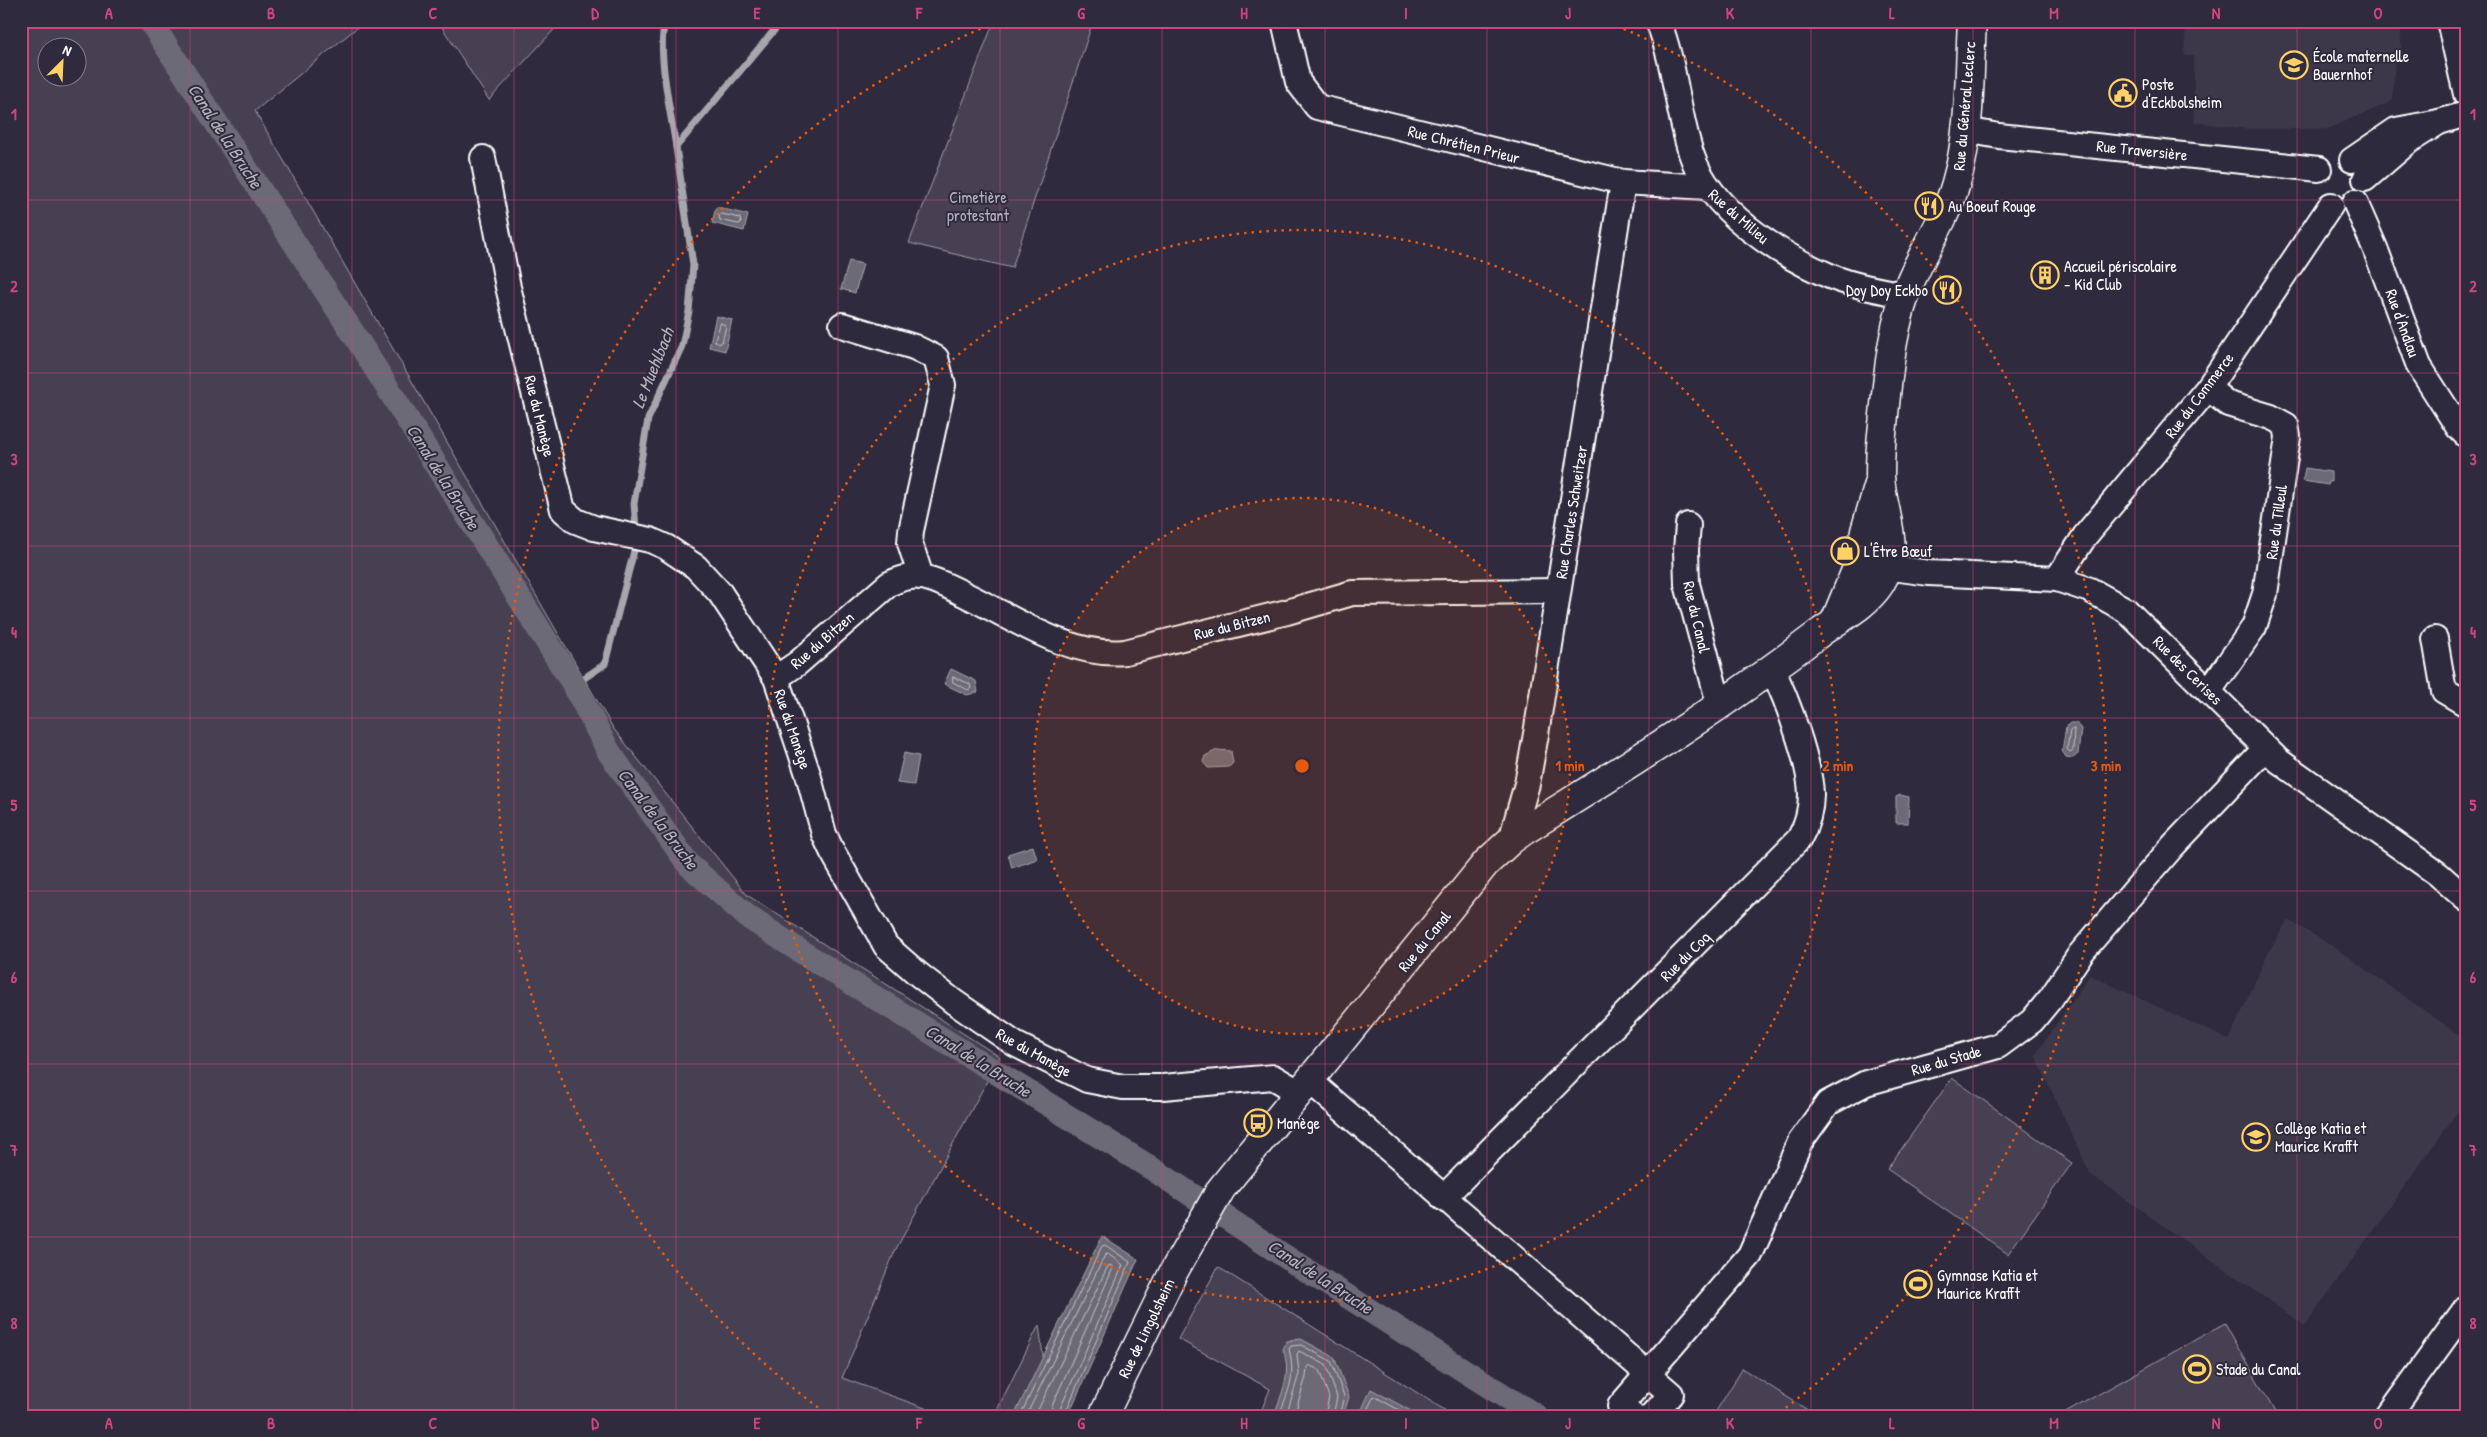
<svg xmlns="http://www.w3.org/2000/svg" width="2487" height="1437" font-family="'Patrick Hand',sans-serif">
	<rect width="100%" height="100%" fill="#2f2a3d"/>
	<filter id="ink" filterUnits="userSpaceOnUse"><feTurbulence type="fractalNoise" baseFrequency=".02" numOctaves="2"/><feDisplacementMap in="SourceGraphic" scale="10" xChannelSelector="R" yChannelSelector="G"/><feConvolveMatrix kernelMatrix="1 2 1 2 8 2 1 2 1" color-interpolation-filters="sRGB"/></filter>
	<g filter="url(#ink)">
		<!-- built -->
		<g fill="#3c3749">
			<polygon points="2186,21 2401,21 2401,50 2395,50 2393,99 2389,103 2327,129 2248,129 2194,122 2194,55 2184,55"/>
			<polygon points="2288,920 2333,946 2466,1040 2466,1100 2305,1326 2090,1174 2035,1055 2090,975 2229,1040 2269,951"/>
		</g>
		<!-- green -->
		<g fill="#464152" stroke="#a2a0a8" fill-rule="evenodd">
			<path d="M21 21H365L255 111 613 728 747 895 1000 1057 895 1251 842 1378 947 1416H21ZM48 48H78V78H48Z"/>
			<polygon points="438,21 562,21 489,100"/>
			<polygon points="994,21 1093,21 1012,268 909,243"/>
			<polygon points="1952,1078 2072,1163 2008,1254 1887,1169"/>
			<polygon points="1218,1267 1454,1416 1259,1416 1270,1389 1178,1339"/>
			<polygon points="2225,1323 2277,1416 2060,1416"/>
			<polygon points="1039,1325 1051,1416 994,1416"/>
			<polygon points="1743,1368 1743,1369 1817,1416 1713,1416"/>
		</g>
		<!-- water -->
		<g fill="#6d6a77" stroke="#a7a6ad">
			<polygon points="716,207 748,215 744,231 712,223"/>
			<polygon points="849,261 863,264 855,293 841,289"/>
			<polygon points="716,316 732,320 725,351 709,347"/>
			<polygon points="2305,468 2331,472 2331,482 2329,482 2328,485 2303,481"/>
			<polygon points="951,669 976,681 978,692 967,695 944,684"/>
			<polygon points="2070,723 2076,723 2081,729 2078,754 2073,758 2066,757 2062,751 2066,727"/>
			<polygon points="1217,750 1231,751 1233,763 1229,767 1208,768 1203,762 1205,756"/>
			<polygon points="904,753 919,756 914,785 897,783"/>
			<polygon points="1900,795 1909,797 1908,823 1896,823 1896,797"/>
			<polygon points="1033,846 1037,859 1012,868 1008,854"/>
			<polygon points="1102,1236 1138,1259 1068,1416 1014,1416"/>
			<path d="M1301 1339 1334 1357 1349 1397 1343 1416H1274C1282 1391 1292 1375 1283 1349L1287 1341Z"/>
			<polygon points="1371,1389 1420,1416 1359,1416"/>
		</g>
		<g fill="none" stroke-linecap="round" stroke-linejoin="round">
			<!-- shore -->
			<g stroke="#c5c3c9" stroke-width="1">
				<polygon points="722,214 740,218 741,223 738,224 720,220 719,216"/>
				<polygon points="721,323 726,326 722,342 719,344 715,341"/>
				<polygon points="953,677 970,684 971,688 968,690 953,682"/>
				<polygon points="2074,729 2073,750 2070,752 2067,749 2070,731"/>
				<polyline points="1020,1416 1102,1246 1105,1245 1130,1262 1064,1416"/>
				<polyline points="1026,1416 1105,1255 1108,1254 1123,1265 1057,1416"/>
				<polyline points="1035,1416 1108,1266 1111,1265 1113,1268 1052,1406 1050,1416"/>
				<path d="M1279 1416C1289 1388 1296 1378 1289 1349L1291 1346 1301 1345 1331 1361 1344 1396 1339 1416"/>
				<polyline points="1286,1416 1299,1374 1297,1354 1299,1351 1326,1365 1337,1397 1333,1416"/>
				<polyline points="1294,1416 1306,1377 1307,1367 1309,1365 1319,1370 1329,1397 1325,1416"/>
				<polyline points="1364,1416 1374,1396 1410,1416"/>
			</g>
			<!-- stream -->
			<g stroke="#a7a6ad" stroke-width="7">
				<path d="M666 21C655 45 672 119 676 147"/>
				<polyline points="574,685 605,664 637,539 634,504 648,419 682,346 689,311 693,265 676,147 782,21"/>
			</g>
			<!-- canal -->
			<polyline stroke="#6d6a77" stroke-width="24" points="150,21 355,336 574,685 609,752 689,865 748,917 803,953 1151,1168 1298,1265 1536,1416"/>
			<!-- street casing -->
			<g stroke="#fff" stroke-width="28">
				<g id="street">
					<polyline points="1284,21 1298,82 1317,107 1623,182 1706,187"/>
					<path d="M1658 21C1675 63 1677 110 1691 153 1709 210 1779 255 1832 277 1855 286 1881 291 1906 295"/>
					<polyline points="2449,21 2466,94"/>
					<polyline points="2439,122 2466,114"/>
					<polyline points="1965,130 1999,136 2319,169"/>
					<polyline points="483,158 508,287 563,510 576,521 594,528 650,540 666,547 696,567 720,593 776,678 808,774 824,834 832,851 886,946 918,974 954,1002 1015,1044 1087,1080 1123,1087 1163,1087 1273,1077 1300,1093"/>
					<polyline points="2352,160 2396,130 2439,122 2409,141 2365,179"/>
					<polyline points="2355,202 2375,248 2419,366 2458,427 2466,435"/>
					<polyline points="842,325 914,347 936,358 943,385 911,531 910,543 921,577"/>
					<polyline points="2208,388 2228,404 2271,417 2286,425 2288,437 2265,594 2254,627 2209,691"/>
					<polyline points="1688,525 1686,550 1687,584 1720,707"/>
					<polyline points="1871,565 1929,573 2057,579 2090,590 2126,610 2279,761 2438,874 2466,899"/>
					<polyline points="2057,579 2085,536 2208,388 2331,205"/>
					<polyline points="2435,639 2444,691 2466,704"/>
					<path d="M776 678 798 663 889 584C899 579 910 575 922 577 938 580 954 589 968 596 1015 619 1072 658 1125 652L1287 612 1352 593 1558 591"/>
					<polyline points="1511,840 1527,784 1536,734 1623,182"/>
					<polyline points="1310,1081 1671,1394 1652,1416"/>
					<path d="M1443 1198 1799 839C1807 825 1811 811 1811 794 1810 762 1787 699 1772 669"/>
					<polyline points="1633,1416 1620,1406 1750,1255 1800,1142 1828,1103 1866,1083 1998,1046 2032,1021 2051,998 2081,953 2172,847 2265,749"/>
					<polyline points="2388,1416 2466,1308"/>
				</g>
			</g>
			<!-- secondary casing -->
			<g stroke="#fff" stroke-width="31">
				<g id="secondary">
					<polyline points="1835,621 1859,563 1865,531 1879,484"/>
					<path d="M1103 1416 1174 1271 1221 1189 1486 863 1511 840 1525 830C1625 768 1724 706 1817 635 1839 618 1864 608 1880 584 1903 548 1882 514 1880 476 1880 459 1881 441 1883 425 1888 376 1891 326 1911 280 1925 248 1946 218 1956 183 1971 132 1969 75 1972 21"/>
				</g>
			</g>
			<!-- street -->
			<use href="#street" stroke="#2f2a3d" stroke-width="24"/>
			<!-- secondary -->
			<use href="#secondary" stroke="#2f2a3d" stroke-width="28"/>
		</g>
	</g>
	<!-- grid -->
	<path fill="none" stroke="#ce467c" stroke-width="1" stroke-opacity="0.55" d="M190 21V1416M352 21V1416M514 21V1416M676 21V1416M838 21V1416M1000 21V1416M1162 21V1416M1325 21V1416M1487 21V1416M1649 21V1416M1811 21V1416M1973 21V1416M2135 21V1416M2297 21V1416M21 200H2466M21 373H2466M21 546H2466M21 718H2466M21 891H2466M21 1064H2466M21 1237H2466"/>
	<!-- distance rings -->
	<circle cx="1302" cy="766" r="268" fill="#e8590c" fill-opacity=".12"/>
	<g fill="none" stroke="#e8590c" stroke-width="2.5" stroke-dasharray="2.5 5">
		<circle cx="1302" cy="766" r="268"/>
		<circle cx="1302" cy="766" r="536"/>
		<path d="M824 1412A804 804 0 0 1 994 23M1610 23A804 804 0 0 1 1780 1412"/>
	</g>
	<!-- icons -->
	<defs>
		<g id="school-ring" transform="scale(1.4375)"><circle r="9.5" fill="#2f2a3d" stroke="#ffd166" stroke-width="1.5"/><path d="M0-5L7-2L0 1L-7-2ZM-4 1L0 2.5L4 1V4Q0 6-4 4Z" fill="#ffd166"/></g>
		<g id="civic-ring" transform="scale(1.4375)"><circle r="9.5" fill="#2f2a3d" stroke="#ffd166" stroke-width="1.5"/><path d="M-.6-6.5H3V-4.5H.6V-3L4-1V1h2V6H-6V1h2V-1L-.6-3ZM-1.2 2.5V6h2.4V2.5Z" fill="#ffd166"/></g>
		<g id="restaurant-ring" transform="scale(1.4375)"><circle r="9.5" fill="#2f2a3d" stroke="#ffd166" stroke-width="1.5"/><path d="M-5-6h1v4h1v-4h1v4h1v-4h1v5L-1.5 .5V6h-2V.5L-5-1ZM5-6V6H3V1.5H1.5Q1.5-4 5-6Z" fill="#ffd166"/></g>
		<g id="building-ring" transform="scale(1.4375)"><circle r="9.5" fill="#2f2a3d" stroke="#ffd166" stroke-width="1.5"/><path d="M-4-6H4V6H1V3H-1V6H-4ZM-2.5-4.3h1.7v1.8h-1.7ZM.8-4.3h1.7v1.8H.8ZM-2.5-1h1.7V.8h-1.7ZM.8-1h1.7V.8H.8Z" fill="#ffd166"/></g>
		<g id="shop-ring" transform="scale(1.4375)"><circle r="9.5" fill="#2f2a3d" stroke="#ffd166" stroke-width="1.5"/><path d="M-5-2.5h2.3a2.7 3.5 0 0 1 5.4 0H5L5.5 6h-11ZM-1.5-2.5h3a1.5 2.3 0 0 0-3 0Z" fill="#ffd166"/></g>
		<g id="bus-ring" transform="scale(1.4375)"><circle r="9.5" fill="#2f2a3d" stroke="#ffd166" stroke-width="1.5"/><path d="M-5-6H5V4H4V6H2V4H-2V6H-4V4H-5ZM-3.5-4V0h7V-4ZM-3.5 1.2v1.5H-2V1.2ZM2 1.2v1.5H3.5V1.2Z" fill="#ffd166"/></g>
		<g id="stadium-ring" transform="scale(1.4375)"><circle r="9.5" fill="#2f2a3d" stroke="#ffd166" stroke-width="1.5"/><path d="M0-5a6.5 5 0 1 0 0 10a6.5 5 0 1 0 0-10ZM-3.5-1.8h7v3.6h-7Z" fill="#ffd166"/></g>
	</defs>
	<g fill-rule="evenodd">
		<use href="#school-ring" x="2294" y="65"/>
		<use href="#civic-ring" x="2123" y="93"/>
		<use href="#restaurant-ring" x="1929" y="206"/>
		<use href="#building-ring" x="2045" y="275"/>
		<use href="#restaurant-ring" x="1947" y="290"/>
		<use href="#shop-ring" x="1845" y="551"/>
		<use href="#bus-ring" x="1258" y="1123"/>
		<use href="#school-ring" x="2256" y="1137"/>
		<use href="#stadium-ring" x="1918" y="1284"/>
		<use href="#stadium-ring" x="2197" y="1369"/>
	</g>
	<g text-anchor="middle" stroke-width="4" stroke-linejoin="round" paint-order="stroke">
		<!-- poi labels -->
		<g font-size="16" fill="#fff" stroke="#2f2a3d" text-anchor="start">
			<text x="2313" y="62">École maternelle<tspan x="2313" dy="18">Bauernhof</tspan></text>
			<text x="2142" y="90">Poste<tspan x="2142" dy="18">d'Eckbolsheim</tspan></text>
			<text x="1948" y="212">Au Boeuf Rouge</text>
			<text x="2064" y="272">Accueil périscolaire<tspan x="2064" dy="18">- Kid Club</tspan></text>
			<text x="1928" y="296" text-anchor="end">Doy Doy Eckbo</text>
			<text x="1864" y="557">L'Être Bœuf</text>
			<text x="1277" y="1129">Manège</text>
			<text x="2275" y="1134">Collège Katia et<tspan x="2275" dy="18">Maurice Krafft</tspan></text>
			<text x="1937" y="1281">Gymnase Katia et<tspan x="1937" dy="18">Maurice Krafft</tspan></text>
			<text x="2216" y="1375">Stade du Canal</text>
		</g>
		<!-- street labels -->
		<g font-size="16" fill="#fff" stroke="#2f2a3d">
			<text transform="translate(1964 106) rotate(-85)" y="6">Rue du Général Leclerc</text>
			<text transform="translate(1464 144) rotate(14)" y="6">Rue Chrétien Prieur</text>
			<text transform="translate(2142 150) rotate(6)" y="6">Rue Traversière</text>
			<text transform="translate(1739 216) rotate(41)" y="6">Rue du Milieu</text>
			<text transform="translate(2403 323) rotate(70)" y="6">Rue d'Andlau</text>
			<text transform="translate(2199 395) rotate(-53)" y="6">Rue du Commerce</text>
			<text transform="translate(540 416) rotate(76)" y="6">Rue du Manège</text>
			<text transform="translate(1571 512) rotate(-81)" y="6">Rue Charles Schweitzer</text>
			<text transform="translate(2276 522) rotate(-82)" y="6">Rue du Tilleul</text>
			<text transform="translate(1697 617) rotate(77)" y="6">Rue du Canal</text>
			<text transform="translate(1232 625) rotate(-14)" y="6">Rue du Bitzen</text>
			<text transform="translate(822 640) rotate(-41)" y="6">Rue du Bitzen</text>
			<text transform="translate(2188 670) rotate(45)" y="6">Rue des Cerises</text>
			<text transform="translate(793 729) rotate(71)" y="6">Rue du Manège</text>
			<text transform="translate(1424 941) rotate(-51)" y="6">Rue du Canal</text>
			<text transform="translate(1685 956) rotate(-45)" y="6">Rue du Coq</text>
			<text transform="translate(1034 1052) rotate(29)" y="6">Rue du Manège</text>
			<text transform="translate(1946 1060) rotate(-16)" y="6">Rue du Stade</text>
			<text transform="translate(1146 1328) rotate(-64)" y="6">Rue de Lingolsheim</text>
		</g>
		<!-- park labels -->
		<g font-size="16" fill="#b5b3ba" stroke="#2f2a3d">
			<text x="978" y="203">Cimetière<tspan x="978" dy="18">protestant</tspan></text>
		</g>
		<!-- water labels -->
		<g font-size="18" font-style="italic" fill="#b6b4bb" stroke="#2f2a3d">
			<text transform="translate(225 136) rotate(57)" y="6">Canal de la Bruche</text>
			<text transform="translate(653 368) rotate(-68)" y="6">Le Muehlbach</text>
			<text transform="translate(443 477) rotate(58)" y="6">Canal de la Bruche</text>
			<text transform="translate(658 819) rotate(53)" y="6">Canal de la Bruche</text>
			<text transform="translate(978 1061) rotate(32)" y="6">Canal de la Bruche</text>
			<text transform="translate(1320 1277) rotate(33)" y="6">Canal de la Bruche</text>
		</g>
	</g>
	<circle cx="1302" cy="766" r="8" fill="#e8590c" stroke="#2f2a3d" stroke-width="2.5"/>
	<g font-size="15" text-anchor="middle" font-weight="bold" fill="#e8590c" stroke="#2f2a3d" stroke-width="4" stroke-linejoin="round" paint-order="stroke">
		<text x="1570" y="771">1 min</text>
		<text x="1838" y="771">2 min</text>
		<text x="2106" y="771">3 min</text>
	</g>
	<!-- margin -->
	<rect width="2487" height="1437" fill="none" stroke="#2f2a3d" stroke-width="55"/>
	<!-- north arrow -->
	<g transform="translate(62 62) rotate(24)"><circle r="24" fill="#2f2a3d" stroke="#827f8b"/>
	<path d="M0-4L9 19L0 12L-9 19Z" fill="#ffd166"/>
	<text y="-8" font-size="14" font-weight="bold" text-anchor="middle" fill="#ffffff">N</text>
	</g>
	<rect x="28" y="28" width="2432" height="1382" fill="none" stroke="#ce467c" stroke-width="2"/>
	<g font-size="16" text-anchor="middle" font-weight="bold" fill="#ce467c">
		<text x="109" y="19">A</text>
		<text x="271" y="19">B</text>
		<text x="433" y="19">C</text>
		<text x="595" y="19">D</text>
		<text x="757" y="19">E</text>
		<text x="919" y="19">F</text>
		<text x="1081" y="19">G</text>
		<text x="1244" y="19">H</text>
		<text x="1406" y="19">I</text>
		<text x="1568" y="19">J</text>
		<text x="1730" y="19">K</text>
		<text x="1892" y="19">L</text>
		<text x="2054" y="19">M</text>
		<text x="2216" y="19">N</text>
		<text x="2378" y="19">O</text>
		<text x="14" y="120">1</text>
		<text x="2473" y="120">1</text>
		<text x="14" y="292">2</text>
		<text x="2473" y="292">2</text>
		<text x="14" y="465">3</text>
		<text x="2473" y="465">3</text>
		<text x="14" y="638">4</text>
		<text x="2473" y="638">4</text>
		<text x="14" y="811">5</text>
		<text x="2473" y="811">5</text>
		<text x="14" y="983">6</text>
		<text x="2473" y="983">6</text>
		<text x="14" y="1156">7</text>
		<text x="2473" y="1156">7</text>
		<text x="14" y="1329">8</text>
		<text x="2473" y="1329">8</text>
		<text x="109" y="1429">A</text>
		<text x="271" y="1429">B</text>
		<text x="433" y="1429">C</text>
		<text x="595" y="1429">D</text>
		<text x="757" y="1429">E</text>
		<text x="919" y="1429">F</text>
		<text x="1081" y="1429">G</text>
		<text x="1244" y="1429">H</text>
		<text x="1406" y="1429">I</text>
		<text x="1568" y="1429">J</text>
		<text x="1730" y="1429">K</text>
		<text x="1892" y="1429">L</text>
		<text x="2054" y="1429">M</text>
		<text x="2216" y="1429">N</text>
		<text x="2378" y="1429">O</text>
	</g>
</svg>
